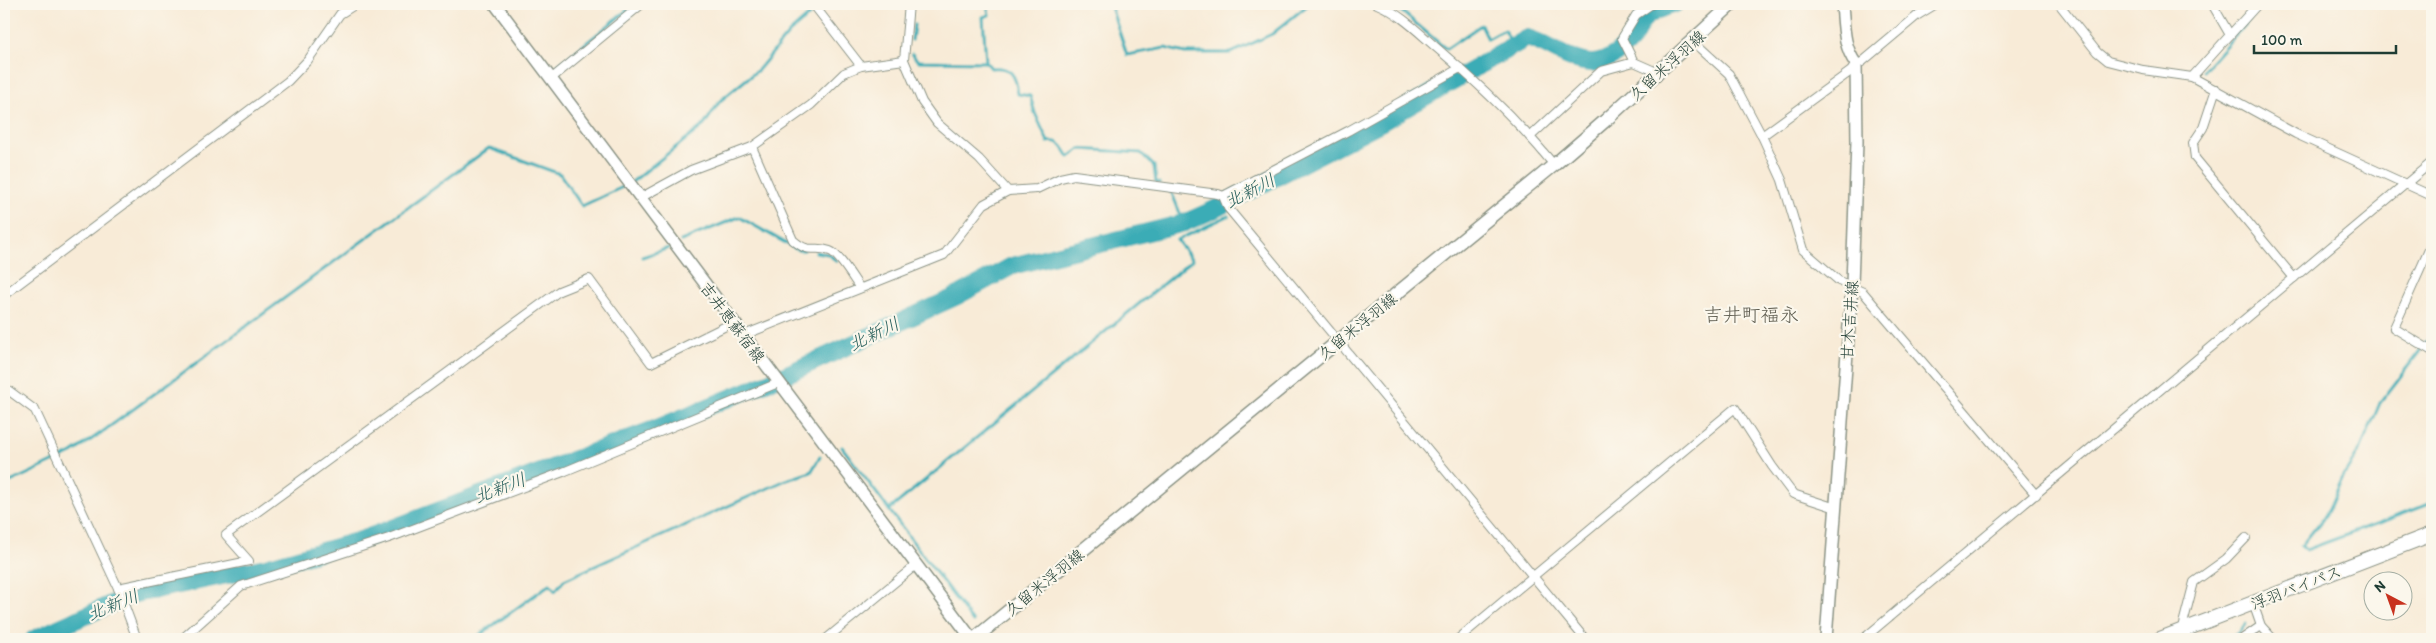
<svg xmlns="http://www.w3.org/2000/svg" width="2436" height="643" font-family="Itim,'Klee One',sans-serif">
	<rect width="100%" height="100%" fill="#fbf7ec"/>
	<filter id="ink" filterUnits="userSpaceOnUse"><feTurbulence type="fractalNoise" baseFrequency=".02" numOctaves="2"/><feDisplacementMap in="SourceGraphic" scale="10" xChannelSelector="R" yChannelSelector="G"/><feConvolveMatrix kernelMatrix="1 2 1 2 8 2 1 2 1" color-interpolation-filters="sRGB"/></filter>
	<filter id="wash" filterUnits="userSpaceOnUse"><feTurbulence type="fractalNoise" baseFrequency=".0096" numOctaves="4" result="noise"/><feDisplacementMap in="SourceGraphic" scale="20" xChannelSelector="R" yChannelSelector="G"/><feGaussianBlur stdDeviation="1.12" result="paint"/><feColorMatrix in="noise" values="0 0 0 0 0 0 0 0 0 0 0 0 0 0 0 0 0 1.4 0 .05"/><feComposite in="paint" operator="in"/></filter>
	<g filter="url(#wash)">
		<rect width="100%" height="100%" fill="#f8ebd7"/>
		<g fill="none" stroke-linecap="round" stroke-linejoin="round">
			<!-- stream -->
			<g stroke="#3bacb6" stroke-width="3">
				<path d="M987 4 989 15 983 17 986 62 991 68C1011 66 1016 75 1018 94L1030 96 1035 113 1048 142C1060 139 1064 149 1069 157L1080 149 1141 153 1154 166 1156 182 1159 183"/>
				<polyline points="1110,4 1127,55 1165,48 1185,53 1231,53 1272,34 1309,4"/>
				<polyline points="1400,10 1446,49 1481,25 1488,39 1504,30 1514,46"/>
				<polyline points="912,40 914,25"/>
				<polyline points="912,54 918,61 986,62"/>
				<polyline points="555,68 635,4"/>
				<polyline points="2203,71 2263,4"/>
				<polyline points="632,182 704,125 720,101 759,69 789,33 822,4"/>
				<polyline points="1171,191 1184,223"/>
				<polyline points="1221,206 1222,206"/>
				<polyline points="681,241 739,217 798,250 804,250"/>
				<polyline points="816,252 828,254 837,261"/>
				<polyline points="642,257 669,248"/>
				<polyline points="2432,335 2380,403 2361,448 2342,479 2326,515 2301,546 2306,550 2432,503"/>
				<polyline points="842,447 973,622"/>
				<polyline points="4,485 72,453 105,430 489,148 560,174 582,206 627,185"/>
				<polyline points="889,510 1192,260 1177,240 1228,216"/>
				<polyline points="474,639 550,584 555,591 564,580 786,480 811,472 820,457"/>
				<polyline points="2231,639 2246,624"/>
			</g>
			<!-- river -->
			<path stroke="#3bacb6" stroke-width="18" d="M34 639 131 595 266 567 361 540 652 430 785 375 957 296 1012 266 1184 223 1213 210 1382 122 1527 38C1549 44 1567 61 1591 63 1607 64 1626 47 1635 35 1637 31 1639 25 1642 21 1650 12 1664 7 1675 4"/>
		</g>
	</g>
	<g filter="url(#ink)">
		<g fill="none" stroke-linecap="round" stroke-linejoin="round">
			<!-- street casing -->
			<g stroke="#8c9486" stroke-width="10">
				<g id="street">
					<polyline points="813,4 861,66"/>
					<polyline points="909,4 904,60 922,102 937,123 979,159 1008,191"/>
					<path d="M1377 4C1401 14 1418 32 1438 49 1479 84 1519 122 1554 165"/>
					<polyline points="1652,4 1636,15 1622,38 1634,62 1659,73"/>
					<polyline points="1936,4 1918,15 1862,62 1856,64 1851,71 1762,136 1782,180 1803,250 1839,281 1863,292 2036,495"/>
					<polyline points="2059,4 2097,52 2108,61 2143,70 2192,77 2296,134 2432,196"/>
					<polyline points="2212,4 2230,35"/>
					<polyline points="1693,41 1729,74 1762,136"/>
					<polyline points="2192,77 2258,4"/>
					<polyline points="552,78 642,4"/>
					<polyline points="2216,89 2203,128 2193,143 2195,158 2294,278"/>
					<polyline points="1531,136 1601,71 1634,62"/>
					<path d="M752 147 793 240C812 256 812 244 830 251 839 254 854 280 860 288"/>
					<polyline points="1223,196 1348,131 1460,68"/>
					<polyline points="640,198 691,170 752,147 811,105 844,73 861,66 904,60"/>
					<polyline points="2432,243 2394,328 2432,351"/>
					<polyline points="4,295 288,81 308,60 340,14 356,4"/>
					<polyline points="744,335 944,255 984,204 1008,191 1037,189 1060,178 1074,175 1218,194 1223,196 1228,208 1585,639"/>
					<polyline points="4,387 35,410 118,588 137,639"/>
					<polyline points="118,588 249,561 226,535 559,291 589,279 651,363 734,322"/>
					<polyline points="2253,603 2261,626 2273,639"/>
					<polyline points="182,639 241,586 389,538 563,472 778,383"/>
					<polyline points="826,639 916,565"/>
					<polyline points="1458,639 1735,408 1772,466 1793,494 1836,508"/>
					<polyline points="1863,639 2432,162"/>
					<polyline points="2179,639 2194,582 2226,559 2246,538"/>
					<polyline points="2242,639 2261,626"/>
				</g>
			</g>
			<!-- secondary casing -->
			<g stroke="#8c9486" stroke-width="14">
				<g id="secondary">
					<polyline points="495,4 972,639"/>
					<path d="M1826 639 1852 285 1857 142 1856 64C1843 46 1844 25 1842 4"/>
				</g>
			</g>
			<!-- primary casing -->
			<g stroke="#8c9486" stroke-width="15">
				<polyline id="primary" points="974,639 1554,165 1606,120 1732,4"/>
			</g>
			<!-- highway casing -->
			<g stroke="#8c9486" stroke-width="16">
				<polyline id="highway" points="2160,639 2432,534"/>
			</g>
			<!-- street -->
			<use href="#street" stroke="#fff" stroke-width="8"/>
			<!-- secondary -->
			<use href="#secondary" stroke="#fff" stroke-width="11"/>
			<!-- primary -->
			<use href="#primary" stroke="#fff" stroke-width="12"/>
			<!-- highway -->
			<use href="#highway" stroke="#fff" stroke-width="14"/>
		</g>
	</g>
	<g text-anchor="middle" stroke-width="4.5" stroke-linejoin="round" paint-order="stroke">
		<!-- street labels -->
		<g font-size="16" fill="#1f3d34" stroke="#fbf7ec">
			<text transform="translate(1667 65) rotate(-42)" y="6">久留米浮羽線</text>
			<text transform="translate(1849 320) rotate(-86)" y="6">甘木吉井線</text>
			<text transform="translate(733 322) rotate(53)" y="6">吉井恵蘇宿線</text>
			<text transform="translate(1357 326) rotate(-39)" y="6">久留米浮羽線</text>
			<text transform="translate(1044 582) rotate(-39)" y="6">久留米浮羽線</text>
			<text transform="translate(2296 587) rotate(-21)" y="6">浮羽バイパス</text>
		</g>
		<!-- water labels -->
		<g font-size="18" font-style="italic" fill="#275e5b" stroke="#fbf7ec">
			<text transform="translate(1250 191) rotate(-27)" y="6">北新川</text>
			<text transform="translate(874 334) rotate(-26)" y="6">北新川</text>
			<text transform="translate(500 488) rotate(-21)" y="6">北新川</text>
			<text transform="translate(113 605) rotate(-22)" y="6">北新川</text>
		</g>
		<!-- quarter labels -->
		<g font-size="19" fill="#605e51" stroke="#fbf7ec">
			<text x="1751" y="321">吉井町福永</text>
		</g>
	</g>
	<!-- margin -->
	<rect width="2436" height="643" fill="none" stroke="#fbf7ec" stroke-width="20"/>
	<!-- north arrow -->
	<g transform="translate(2388 596) rotate(319)"><circle r="24" fill="#fbf7ec" stroke="#a3ada2"/>
	<path d="M0-4L9 19L0 12L-9 19Z" fill="#c8321e"/>
	<text y="-8" font-size="14" font-weight="bold" text-anchor="middle" fill="#1f3d34">N</text>
	</g>
	<!-- scale -->
	<path d="M2254 45v8h142v-8" fill="none" stroke="#1f3d34" stroke-width="2.5"/>
	<text x="2261" y="45" font-size="15" fill="#1f3d34" stroke="#fbf7ec" stroke-width="4" paint-order="stroke">100 m</text>
</svg>
